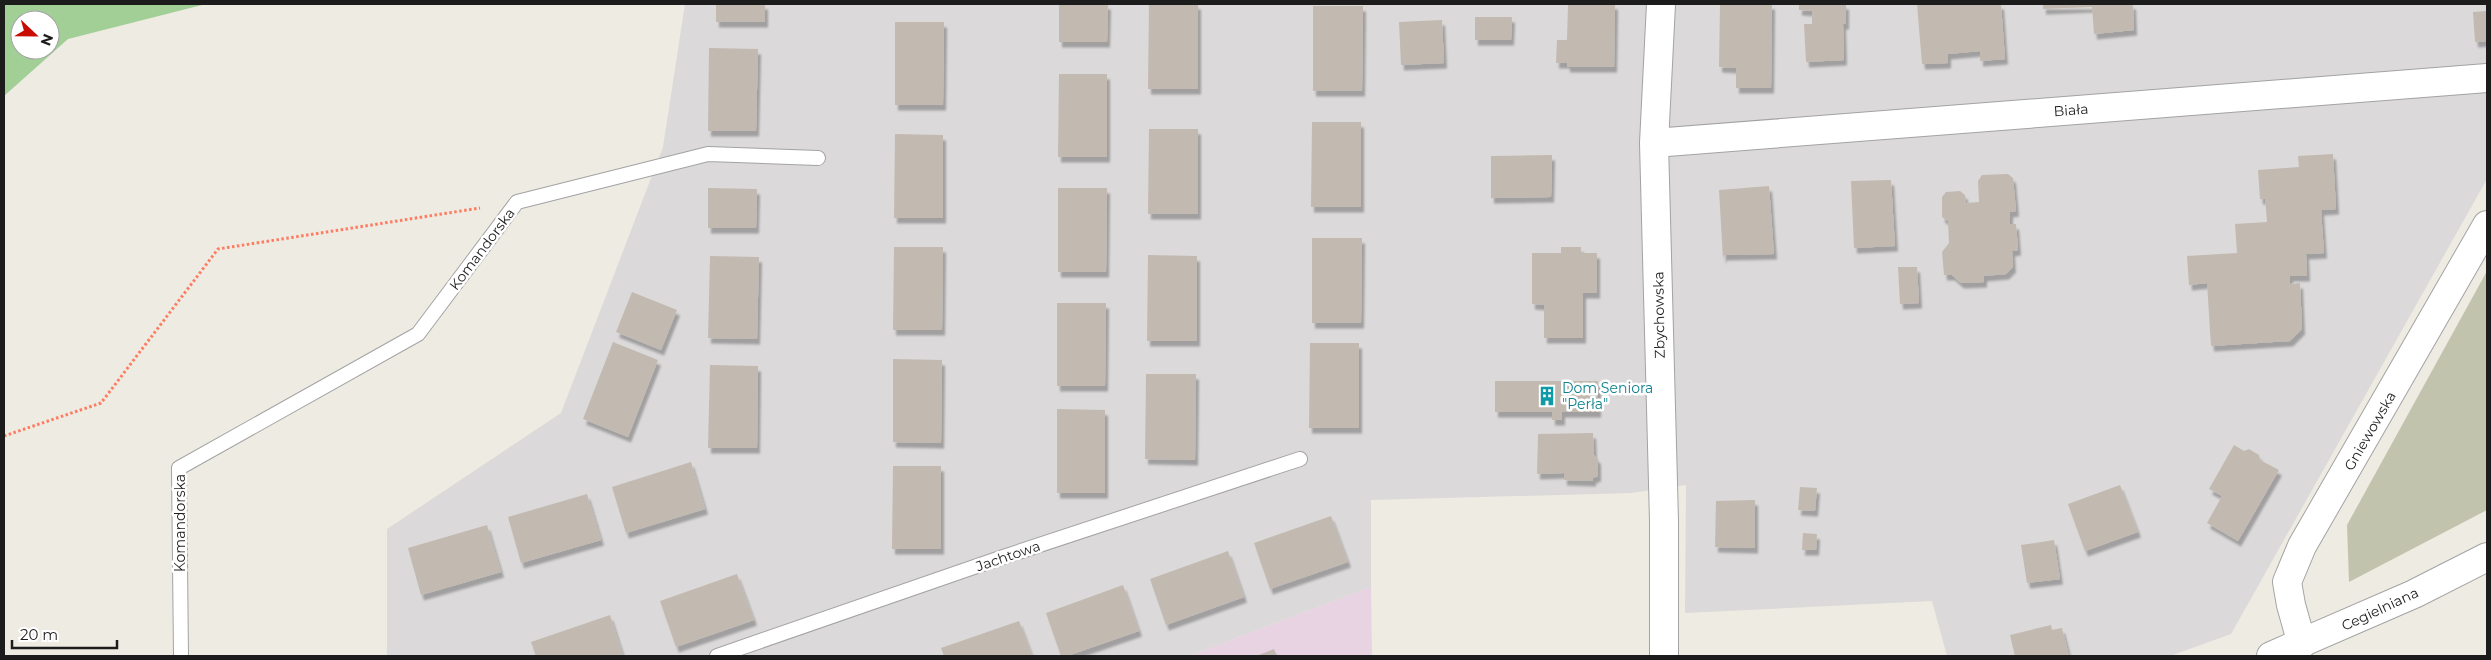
<svg xmlns="http://www.w3.org/2000/svg" width="2491" height="660" viewBox="0 0 2491 660" font-family="Montserrat,sans-serif">
	<defs>
		<filter id="shadow"><feDropShadow dx="3" dy="5.5" stdDeviation="1" flood-color="#0004"/></filter>
	</defs>
	<rect width="100%" height="100%" fill="#eeebe2"/>
	<path fill="#dbd9d9" d="M685 4H2487V179L2231 634 2170 656H1947L1932 601 1685 613 1686 485 1631 493 1371 500V587L1189 656H387V529L561 413 663 147Z"/>
	<path fill="#e8d3e3" d="M1371 587 1372 656H1189Z"/>
	<path fill="#c2c3ad" d="M2487 271V510L2349 582 2347 525Z"/>
	<path fill="#a2cf95" fill-rule="evenodd" d="M4 4H206L68 39 4 96ZM20 20H50V50H20Z"/>
	<path fill="#c2bab1" filter="url(#shadow)" d="M716 4H765V22H716Z
		M1059 4H1108L1107 42H1059Z
		M1149 4H1198V89H1148Z
		M1568 4H1615L1614 67H1567V63H1556L1557 40H1567Z
		M1720 4H1772L1771 88H1736V68L1719 67Z
		M1799 4H1846V24H1843L1844 60 1806 62 1804 24H1812V11L1799 10Z
		M1917 4H2001L2005 59 1980 61V51L1948 54V63L1922 64Z
		M2043 4H2133L2134 30 2094 34 2092 7 2043 9Z
		M1313 6H1363L1362 91H1313Z
		M2487 11V41L2475 42 2473 12Z
		M1475 17H1512L1511 40H1475Z
		M1442 20 1444 63 1401 65 1399 22Z
		M895 22H944L943 105H895Z
		M709 48 758 49 756 131H708Z
		M1059 74H1107V157H1058Z
		M1312 122H1361V207H1311Z
		M1149 129H1198V214H1148Z
		M895 134 943 135V218H894Z
		M2333 154 2336 209 2321 210 2324 253 2306 254 2307 276H2290V284L2300 283 2302 329 2290 341 2211 346 2207 283 2189 285 2187 256 2237 253 2235 224 2267 222 2265 199H2260L2258 170 2299 167 2298 156Z
		M1552 155 1551 197 1491 198V156Z
		M2008 174 2013 178 2016 211 2010 212V224H2016L2018 250 2012 251 2013 267 2006 274 1984 276V282L1961 283 1952 275H1944L1942 252 1949 243 1948 221 1942 217V197L1946 192 1960 191 1965 195 1966 203 1979 202 1978 181 1982 175Z
		M1891 180 1895 246 1854 248 1851 181Z
		M1769 186 1774 254 1724 255 1723 259 1719 190Z
		M708 188 757 189 756 228H708Z
		M1058 188H1107L1106 272H1058Z
		M1312 238H1362L1361 323H1312Z
		M894 247H943L942 330H893Z
		M1561 247H1581V253H1597V293H1583V338H1544V305L1532 304V253H1561Z
		M1148 255 1197 256V341H1147Z
		M710 256 759 257 757 339 708 338Z
		M1898 267H1917L1919 303 1900 304Z
		M632 292 677 310 661 350 616 332Z
		M1057 303H1106L1105 386H1057Z
		M613 342 658 360 628 437 583 419Z
		M1310 343H1359V428H1309Z
		M893 359 942 360 941 443 893 442Z
		M710 365 758 366 757 448H708Z
		M1146 374H1196L1195 460 1145 459Z
		M1495 381H1598V412H1562V420H1552V412H1495Z
		M1057 409 1105 410V493H1057Z
		M1593 433 1594 455 1598 459V476L1593 478V481L1564 480V473L1537 474 1538 434Z
		M2234 445 2244 451 2249 449 2259 455 2260 460 2279 470 2238 541 2207 523 2222 496 2209 489Z
		M691 462 705 509 626 533 612 487Z
		M893 466H941V549H892Z
		M2120 485 2138 532 2085 551 2068 504Z
		M1800 487 1817 488 1815 511 1798 510Z
		M587 494 601 540 521 563 508 517Z
		M1755 500V548L1715 547 1716 501Z
		M1331 516 1348 562 1270 589 1254 543Z
		M487 525 501 572 421 595 408 548Z
		M1803 533 1817 534 1816 550H1802Z
		M2054 540 2060 579 2027 583 2021 545Z
		M1228 551 1244 597 1166 625 1150 579Z
		M737 574 754 620 676 647 660 601Z
		M1123 585 1139 631 1067 656H1061L1046 613Z
		M610 615 623 656H536L531 642Z
		M1019 621 1032 656H944L941 648Z
		M2051 625 2052 630 2062 628 2069 656H2015L2010 635Z
		M1274 649 1277 656H1256Z"/>
	<g fill="none" stroke-linecap="round" stroke-linejoin="round">
		<defs>
			<path id="service" d="M181 656 179 468 418 334 517 202 708 154 818 158
				M717 656 1003 557 1300 459"/>
			<path id="minor" d="M1661 4 1654 143 1664 521V656
				M1654 143 2487 78
				M2302 644 2291 605 2287 582 2302 546 2487 225"/>
			<path id="tertiary" d="M2271 656 2414 594 2487 557"/>
		</defs>
		<use href="#service" stroke="#a3a3a3" stroke-width="16"/>
		<use href="#minor" stroke="#a3a3a3" stroke-width="30"/>
		<use href="#tertiary" stroke="#a3a3a3" stroke-width="30"/>
		<path stroke="#fe7c62" stroke-width="3" stroke-dasharray="2.5 2.5" stroke-linecap="butt" d="M4 436 101 403 218 249 480 208"/>
		<use href="#service" stroke="#fff" stroke-width="14"/>
		<use href="#minor" stroke="#fff" stroke-width="28"/>
		<use href="#tertiary" stroke="#fff" stroke-width="28"/>
	</g>
	<defs>
		<symbol id="building-bare" viewBox="-9 -9 18 18"><path d="M-4-6H4V6H1V3H-1V6H-4ZM-2.5-4.3h1.7v1.8h-1.7ZM.8-4.3h1.7v1.8H.8ZM-2.5-1h1.7V.8h-1.7ZM.8-1h1.7V.8H.8Z" fill="#0f9aa8" stroke="#fff" stroke-width="2.5" paint-order="stroke"/></symbol>
	</defs>
	<g fill-rule="evenodd">
		<use href="#building-bare" x="1533" y="382" width="28" height="28"/>
	</g>
	<g text-anchor="middle" dominant-baseline="central" stroke-width="5" stroke-linejoin="round" paint-order="stroke">
		<g font-size="14" fill="#1c1c1c" stroke="#fff">
			<text transform="translate(2071 110) rotate(-4)">Biała</text>
			<text transform="translate(482 249) rotate(-53)">Komandorska</text>
			<text transform="translate(1659 315) rotate(-91)">Zbychowska</text>
			<text transform="translate(2370 431) rotate(-60)">Gniewowska</text>
			<text transform="translate(180 523) rotate(-90)">Komandorska</text>
			<text transform="translate(1008 556) rotate(-19)">Jachtowa</text>
			<text transform="translate(2380 609) rotate(-25)">Cegielniana</text>
		</g>
		<g font-size="14" fill="#0d838f" stroke="#fff" text-anchor="start">
			<text x="1562" y="388">Dom Seniora<tspan x="1562" dy="16">"Perła"</tspan></text>
		</g>
	</g>
	<rect width="2491" height="660" fill="none" stroke="#1c1c1c" stroke-width="10"/>
	<g transform="translate(35 35) rotate(112)"><circle r="24" fill="#ffffff" stroke="#a4a4a4"/>
	<path d="M0-4L9 19L0 12L-9 19Z" fill="#c90c00"/>
	<text y="-8" font-size="14" font-weight="bold" text-anchor="middle" fill="#1c1c1c">N</text>
	</g>
	<path d="M12 640v8h105v-8" fill="none" stroke="#1c1c1c" stroke-width="2.5"/>
	<text x="20" y="640" font-size="15" fill="#1c1c1c" stroke="#ffffff" stroke-width="4" paint-order="stroke">20 m</text>
</svg>
